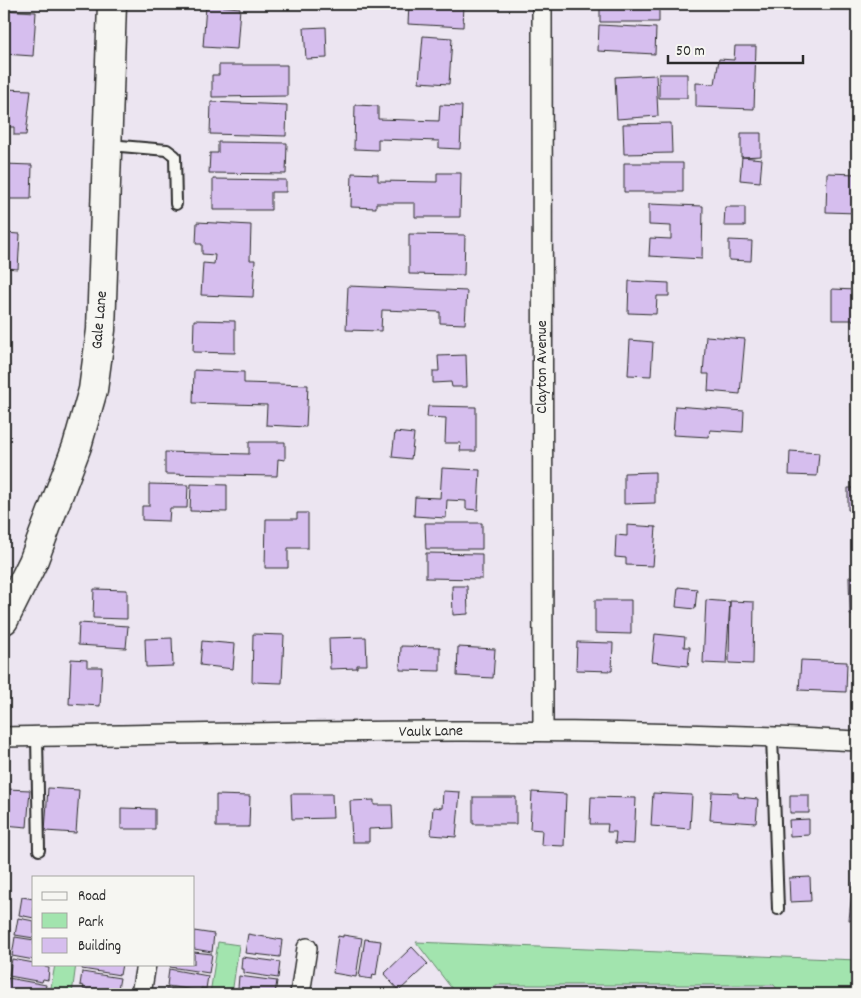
<svg xmlns="http://www.w3.org/2000/svg" width="861" height="998" viewBox="0 0 861 998" font-family="Dekko,sans-serif">
	<rect width="100%" height="100%" fill="#ece5f1"/>
	<filter id="ink" filterUnits="userSpaceOnUse"><feTurbulence type="fractalNoise" baseFrequency=".02" numOctaves="2"/><feDisplacementMap in="SourceGraphic" scale="10" xChannelSelector="R" yChannelSelector="G"/><feConvolveMatrix kernelMatrix="1 2 1 2 8 2 1 2 1" color-interpolation-filters="sRGB"/></filter>
	<g filter="url(#ink)">
		<path fill="#e5d9f0" d="M494 985H774L781 994H485Z"/>
		<path fill="#a2e4ae" stroke="#66886c" d="M218 942 239 945 232 994H210Z
			M416 942 857 960V994H781L774 985H495L485 994H456Z
			M55 964H76L72 994H50Z"/>
		<path fill="#d6beee" stroke="#2b2b2b" d="M409 4H464L463 27 408 24Z
			M600 4H659V22H600Z
			M206 5 240 8 237 49 203 47Z
			M4 10 36 12 33 56 4 54Z
			M599 25 656 28 655 54 598 51Z
			M326 27 327 58 306 59 304 28Z
			M423 36 452 38 449 84 419 82Z
			M735 46H756L754 109 696 107V83L715 84 719 59 734 60Z
			M855 56H857V73H855Z
			M219 65H287V96L212 97V75H219Z
			M659 74H687V98H659Z
			M656 75 658 116 617 119 615 77Z
			M4 89 31 90 26 135H14V127H4Z
			M211 102 287 105 286 136 210 134Z
			M355 105 378 106V119L439 121 440 105 462 106 460 149 439 148V141L378 139V150L354 149Z
			M671 123 672 153 624 154 623 124Z
			M741 133H761V156L741 157Z
			M218 142 287 143 286 174 209 173 210 153H218Z
			M742 157 762 159 760 182 740 180Z
			M624 163H683V192H624Z
			M4 164 32 165 31 199H4Z
			M352 173 378 174V181L437 182V173H461L460 217H415V203H376V208L351 207Z
			M827 173 857 174V213L826 212Z
			M213 179 286 180V192H271V210H213Z
			M649 204 703 206 702 259 649 256 650 238 671 239V226L649 225Z
			M725 207H745V226H724Z
			M197 222 251 225 250 260H255L253 297 201 295 203 263 214 264 215 255 202 254V244H196Z
			M4 233 20 234 18 269 4 268Z
			M409 234 465 235 464 275 409 274Z
			M729 240 752 241 751 261 729 260Z
			M629 281 669 283V296H657L656 314 628 313Z
			M348 286 467 291 465 324 440 323V312L382 310 381 331 346 330Z
			M832 289 857 290V320H832Z
			M194 320 235 321V353L193 352Z
			M706 336 745 339 740 394 708 391 709 374H703Z
			M630 340 653 342 651 376 628 375Z
			M466 355 467 387H452L451 382 433 383V371H439L438 356Z
			M194 370 244 372V383L308 385 306 427 266 425 267 405 193 403Z
			M428 406 476 407V451H460L461 443H445L446 418 427 417Z
			M675 406 744 411 743 432 710 430 709 437 673 435Z
			M395 432 414 434 411 459 392 457Z
			M249 442H285V460L278 459 277 476 165 474V452L249 454Z
			M790 451 819 453 817 476 789 475Z
			M856 467 857 510H848V488H856Z
			M442 468 480 470 478 510 466 509V501L447 500 446 518 414 516 415 497 440 498Z
			M655 472V503L624 504V473Z
			M149 484 188 485 187 508H170L169 521 142 520V506H149Z
			M191 484 227 485V512L190 511Z
			M297 513H308V548H288V568H265L266 519H297Z
			M425 523H482V549H426Z
			M627 525 656 527 653 566 626 565V558L615 557 616 535 627 536Z
			M426 553 482 554V579L426 578Z
			M849 577H857V615H850Z
			M452 586H467L468 614 453 615Z
			M678 587 697 589 695 609 676 607Z
			M94 589 127 590V619L93 618Z
			M595 600H631V634L595 633Z
			M706 600 730 602 726 664 703 663Z
			M730 601 754 602 753 664 729 663Z
			M79 623 128 626 126 648 78 645Z
			M253 634 284 635 282 683 252 682Z
			M655 634 685 637 684 647H690L688 666 652 662Z
			M366 637 367 665H357V668L330 669 329 638Z
			M172 638 173 666 146 667 145 639Z
			M202 641 235 644 233 669 200 665Z
			M577 642 613 643 612 671 576 670Z
			M401 646 440 647V671L400 670Z
			M458 647 495 649 493 678 457 676Z
			M71 659 87 660V667H102L100 706 69 704Z
			M801 660 847 662 846 692 799 690Z
			M855 766H857V811H853Z
			M48 788 79 790 76 833 45 831Z
			M6 789 30 790 27 827 4 825Z
			M443 791 460 792 456 837 431 835 433 807 442 808Z
			M532 792 566 794 564 846 541 845 542 830 530 829Z
			M712 792 738 793V797L758 799 756 823 710 820Z
			M653 793 692 795 690 829 651 826Z
			M291 794H332L333 818 292 819Z
			M216 795 250 796 249 827H216Z
			M790 795H809V813H790Z
			M473 797H516V824H473Z
			M591 797 636 798 634 844 615 843 616 832H607L608 824H590Z
			M374 800V805H392L393 828 369 829V842H352L350 801Z
			M121 808 155 809V829H121Z
			M809 819V835L790 836 789 820Z
			M854 828H857V857L852 856Z
			M810 877 811 901 790 902 789 878Z
			M853 882 857 883V921L849 920Z
			M22 897 34 899V918L19 915Z
			M18 918 34 921V938L15 935Z
			M194 931 214 934 212 952 194 949Z
			M248 934 282 940 280 957 245 953Z
			M343 935 362 938 356 977 333 973 338 936 343 937Z
			M15 937 34 940V960L12 956Z
			M365 939 381 941 376 975 373 974 372 979 359 977Z
			M412 947 428 964 399 991 384 974Z
			M194 952 212 954 209 973 170 967 171 964H194Z
			M242 957 280 962 278 978 244 973V969H241Z
			M12 959 45 965V967L49 968 48 980 43 979 42 982 9 976Z
			M83 964H122L120 975 82 969Z
			M169 969 208 976 206 989 201 988V991L167 986Z
			M82 972 120 978 117 994 83 989 84 986 80 985Z
			M239 976 277 981 275 994 241 992V989L238 988Z
			M8 978 46 985 44 994H4Z
			M166 989 200 994H165Z"/>
		<g fill="none" stroke-linecap="round" stroke-linejoin="round">
			<defs>
				<path id="lane" d="M109 145 167 150 175 156 176 204
					M37 736 39 850
					M772 736 778 909"/>
				<path id="street" d="M542 4 543 731
					M4 737C287 732 574 725 857 741
					M141 994 146 964
					M300 994 307 948"/>
				<path id="secondary" d="M4 620 33 562 77 446 93 390 101 330 112 4"/>
			</defs>
			<use href="#lane" stroke="#2b2b2b" stroke-width="14"/>
			<use href="#street" stroke="#2b2b2b" stroke-width="22"/>
			<use href="#secondary" stroke="#2b2b2b" stroke-width="31"/>
			<use href="#lane" stroke="#f6f6f2" stroke-width="10"/>
			<use href="#street" stroke="#f6f6f2" stroke-width="19"/>
			<use href="#secondary" stroke="#f6f6f2" stroke-width="28"/>
		</g>
	</g>
	<g text-anchor="middle" dominant-baseline="central" stroke-width="4" stroke-linejoin="round" paint-order="stroke">
		<g font-size="16" fill="#2b2b2b" stroke="#f6f6f2">
			<text transform="translate(100 320) rotate(-85)">Gale Lane</text>
			<text transform="translate(542 367) rotate(-90)">Clayton Avenue</text>
			<text transform="translate(431 732) rotate(-1)">Vaulx Lane</text>
		</g>
	</g>
	<rect width="861" height="998" fill="none" stroke="#f6f6f2" stroke-width="20"/>
	<rect x="10" y="10" width="841" height="978" fill="none" stroke="#2b2b2b" stroke-width="2" filter="url(#ink)"/>
	<rect x="32" y="876" width="162" height="90" fill="#f6f6f2" stroke="#a5a5a2"/>
	<rect x="42" y="892" width="25" height="8" fill="#f6f6f2" stroke="#a5a5a2"/>
	<text x="78" y="900" font-size="15" fill="#2b2b2b">Road</text>
	<rect x="42" y="913" width="25" height="15" fill="#a2e4ae" stroke="#a5a5a2"/>
	<text x="78" y="926" font-size="15" fill="#2b2b2b">Park</text>
	<rect x="42" y="938" width="25" height="15" fill="#d6beee" stroke="#a5a5a2"/>
	<text x="78" y="950" font-size="15" fill="#2b2b2b">Building</text>
	<path d="M668 55v8h135v-8" fill="none" stroke="#2b2b2b" stroke-width="2.5"/>
	<text x="676" y="55" font-size="15" fill="#2b2b2b" stroke="#f6f6f2" stroke-width="4" paint-order="stroke">50 m</text>
</svg>
